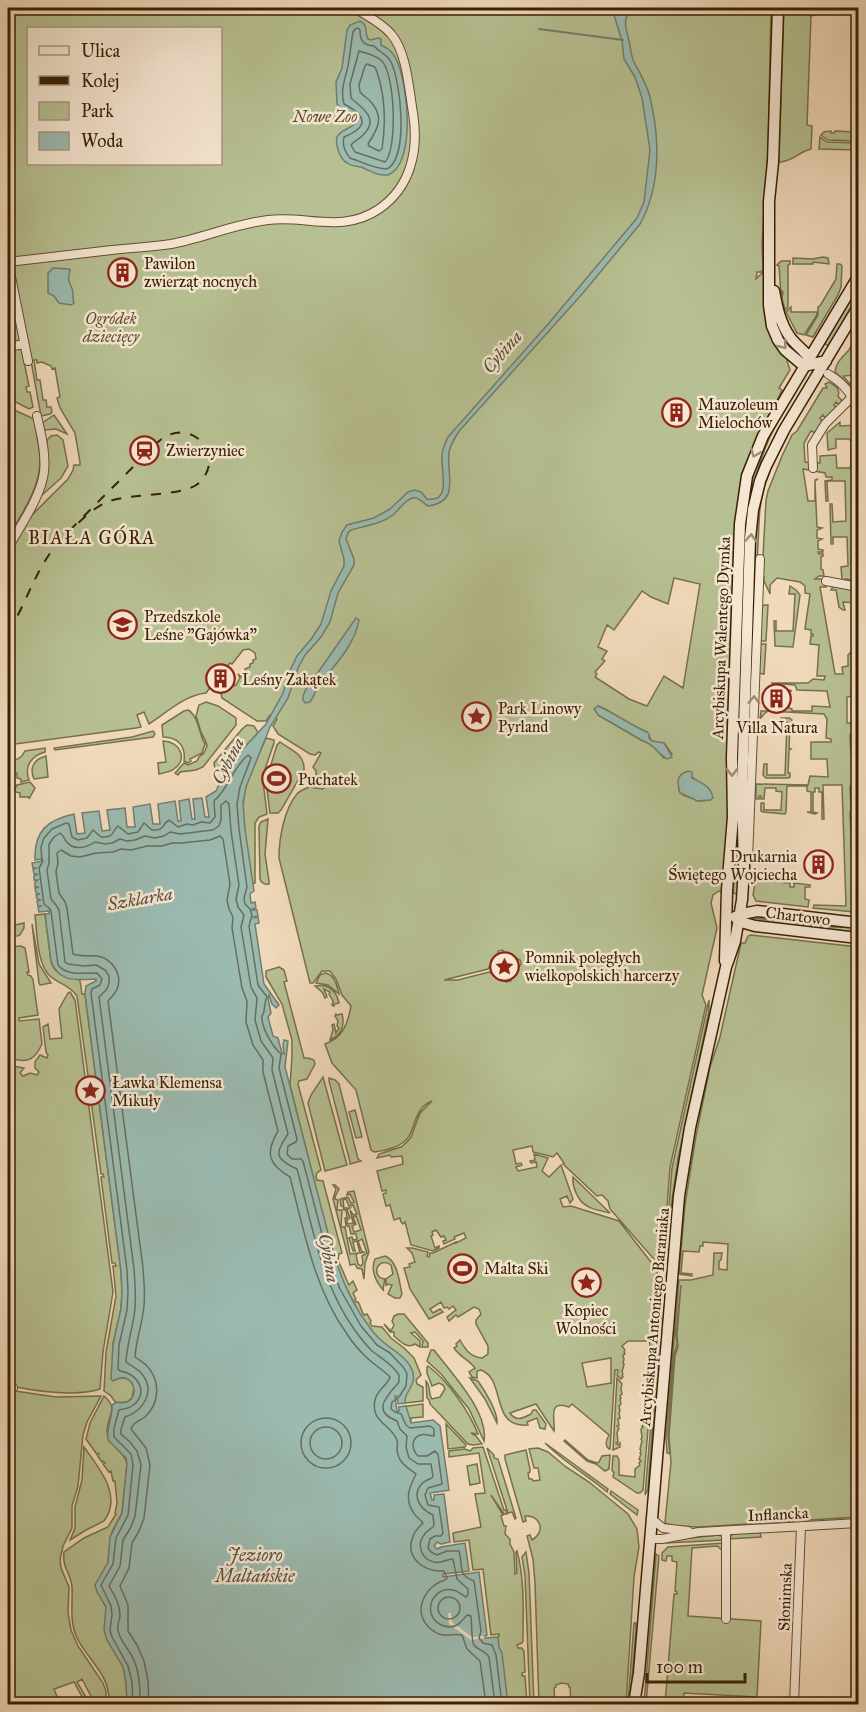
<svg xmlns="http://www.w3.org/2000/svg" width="866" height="1712" viewBox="0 0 866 1712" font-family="'IM FELL Great Primer',serif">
	<rect width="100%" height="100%" fill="#f1dabb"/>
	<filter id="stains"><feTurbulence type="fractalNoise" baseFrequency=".00333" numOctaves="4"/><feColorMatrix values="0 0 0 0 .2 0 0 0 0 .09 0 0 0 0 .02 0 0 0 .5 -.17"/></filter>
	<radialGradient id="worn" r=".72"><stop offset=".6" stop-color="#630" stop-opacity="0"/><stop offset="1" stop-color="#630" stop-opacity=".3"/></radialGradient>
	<path fill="#b7c092" stroke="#77704b" stroke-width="1.5" fill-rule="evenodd" d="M8 8H771L768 150 762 244 763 269 761 272H757L756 279 763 272V274H766V314L789 359 787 361 790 370 779 388 782 390 747 464 729 808 722 892 719 891 713 895 711 903 717 928 702 995 706 1005 670 1167 663 1260 658 1261 652 1257 610 1209 608 1201 602 1195 597 1196 563 1164 564 1163 557 1153 553 1157 533 1152 532 1146 513 1150 516 1164 521 1163 522 1165 516 1167 518 1171 537 1167 536 1162 531 1163 530 1161 535 1160 534 1154 548 1158 542 1171 549 1177 561 1165 573 1199 570 1203 567 1196 560 1199 563 1207 571 1206 619 1221 654 1266H658L657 1277 660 1282 643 1490 640 1493H637L613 1477 614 1473 612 1470 613 1456H617L619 1460V1475L635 1477V1469L640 1465 639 1463 641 1461 639 1459 641 1454 640 1453 641 1451 640 1449 642 1441 641 1439 642 1438 641 1429 643 1427 642 1426 643 1424V1416L645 1411 643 1409 645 1404 644 1402 646 1397 644 1396 647 1387 645 1385 647 1377 646 1375 648 1374 647 1369 648 1367 647 1365 649 1360 647 1358 649 1353 648 1352 650 1350 648 1348 650 1346 649 1338 646 1341H628L622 1346 625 1350 624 1352 625 1354 623 1355 624 1360 623 1362 624 1364 622 1372 623 1374 622 1376 623 1377 621 1379 617 1375 618 1370H615L610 1449H609C604 1445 607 1439 609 1435L572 1404 569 1407C546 1399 556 1422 554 1431L536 1404 510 1413C516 1422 523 1418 531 1414L533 1410H536L546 1424 545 1429 540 1428 537 1418 527 1422 528 1425C489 1428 507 1380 481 1370L477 1371V1378L472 1377 469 1372 475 1368C469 1360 460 1357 454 1348L457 1346 456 1344 460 1340C465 1349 470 1357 482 1358L488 1354V1346L476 1324V1320L481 1314 479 1309 474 1307 458 1317 456 1315 449 1321 447 1317 456 1310 453 1306 449 1309 447 1307 444 1308 441 1302 430 1309 433 1313 440 1309 443 1312 429 1319 410 1289 404 1268 410 1267 409 1264 415 1262 412 1253 407 1248H412L428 1252 427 1256 429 1257 430 1253H433L456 1242V1243L466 1238 464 1233 454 1237 455 1239 444 1244 443 1241 446 1240 444 1236 441 1237 436 1230 432 1232 433 1235 431 1236 435 1248 439 1246V1248L433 1251 411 1245 405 1222 403 1224 401 1222 400 1218 394 1220 390 1205 386 1206 383 1194 386 1193V1190L382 1191 377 1171 403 1164 402 1156 391 1157 390 1155 377 1158 379 1154 401 1147 407 1142 411 1137 420 1113 432 1101C416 1107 416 1123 409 1136 403 1147 384 1151 374 1152L371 1150 356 1090 332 1063 325 1044C343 1038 348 1023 351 1006L342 995 336 979 330 971H322L313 983H310L279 858C279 839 284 809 297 794 299 791 305 789 309 787L323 789 326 784 316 776V771L313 767 321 753 319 752 315 755 310 754 278 734 273 726 277 719 270 715 266 721H257L222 698 221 694 225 688 236 685 240 678 238 674 242 677V673L246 672 245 669 250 667V664L253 663V660L256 659 255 653 249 649 243 650 232 664 230 663 226 668 223 666 210 683 212 685 206 693C185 695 166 713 149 724L144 712 137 715 141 727 136 728 8 745V739L14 731 11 730 8 734V555L28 519 68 479 73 470 74 465H80V462L75 433 60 408 57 398 60 397 55 368 52 369 51 366 42 362 37 363V360H34L37 380H40L43 400H46L47 407H51L52 412 50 414 41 416 31 361 24 362 29 386 26 387 27 392H30L33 407 29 409 8 398ZM28 28H220V164H28ZM674 578 700 584 683 688 664 676 647 706 629 699 595 677 597 674 595 672 605 661 602 659 607 651 598 647 607 625 614 630 642 591 651 597 668 604ZM598 706 607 710 629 724 647 732 652 742 664 743 672 754 664 758 649 742 643 741 598 715ZM691 776 701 784 710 800 700 801 683 795 679 790V785ZM503 950 504 952 520 960 521 964 513 975 510 976 511 981 506 982 505 980 489 972 458 980H444L488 969 498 954V951ZM611 1358V1383L587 1387 582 1363Z
		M784 8H809V13H816V15L811 16 807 125 812 126 811 149C798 152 796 160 781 162H779V159Z
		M857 50H858V141L828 140 821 135 824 132 831 131V133H834L835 131 856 132 858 56 857 55Z
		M820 137 827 142 858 143V150L819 149Z
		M823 257 828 258 829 264 813 262V264H793V258L813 259Z
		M781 261H790V264L788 265V307L785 310 782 299 783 292 782 291 781 295 779 266 777 265Z
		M837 264H840L842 266 841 287 838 295 813 337 806 335 818 315V307L820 306 836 279Z
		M858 283V300L830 347 822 342Z
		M791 307V312H817V315L804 335 797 333 786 312Z
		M858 333V353L856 354V365H858V376L857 377 855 375 843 376 850 384 849 385 835 372C836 362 842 358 848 351 852 346 855 338 858 333Z
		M829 382C835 385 841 389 838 396L843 402 840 405 836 402 834 405 837 409 826 419 823 415 820 418 823 422 816 433 811 431 804 443 805 462 820 463V456L836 455 837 468H850L851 464V441L849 439H836V448L828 450 827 433 840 422V426L857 425 858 479V583L847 579 842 580 841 567 848 566 847 537H833V544H831L830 504H832L833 522 846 521 845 481H827L828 501H826L825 481 832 480V477H826L825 473 803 469 808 501H815V480L818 479 815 481 817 527 822 528 817 530V538L822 539 818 541V549L823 550V552H818L819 554H823V556L821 557V569L823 570 824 576H819L815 579H824V584L826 585V587H820L835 674H843L842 667 848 666V655L851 652H856V659L854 660V664H858V688L852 696 847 697V723H855L857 734 850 735 851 755 857 756V758H854V763L858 764V786L850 787 851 810 857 811 850 812 852 859H858V863H852L854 898H858V900H854V906H858V911L855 912 813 908 814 905 846 906 842 785H823L824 819H822V792H819V788H815V792H813V812L817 813 815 814 807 812H811V792L807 791V786H787L786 812 785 814 763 812 761 811V803H764V810H781L782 792 776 791V788H765L764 799H761V796H759V799H756V784L808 785 810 776 828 777 827 759H811V742H831V739L826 738 827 719 824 714 768 711 764 714 760 719 761 711H768V705H784L785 689 792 691H790L789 708 792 709V711H812V706L830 707 827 691 797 690 795 685 771 683H808L813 679 824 680 825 676H817L819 645 810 644 811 636H813V634H811V630L805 629 810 594 805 593V586L800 582 777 578 770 585V594L764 581V577L762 576 766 500 768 491 782 456 792 435 797 431 823 388H827L825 384Z
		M12 409 34 419C36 433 40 447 40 461 40 489 21 514 8 538V410Z
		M54 415 67 434 56 429 44 430 42 423Z
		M779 419C763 448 754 477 749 510L739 894 733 893 737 840 736 791 744 526 748 487 762 445Z
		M57 435 63 440 68 466 61 478 41 496 47 440 51 436Z
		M785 436 786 438C773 459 763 484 760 509 758 528 759 548 756 566 749 546 758 499 766 478 771 464 779 450 785 436Z
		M790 586 796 590 800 595 793 647 775 646 774 621H776V631H793L795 594H789Z
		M833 586 858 591V609L857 603 843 602 845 610H843L839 607 836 590H831Z
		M765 605H768L766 641H760L761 606Z
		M760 644H766L764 674 758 673Z
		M206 702 218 706 236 718V725L203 767 196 770 180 772 178 775 175 773 184 763 188 765 197 761 199 757 204 753 207 746 206 742 201 732 196 716 199 705Z
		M188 710C198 715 199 734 205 744L202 753 190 759 191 761 188 763 184 761C186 746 178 737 163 737L162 725 184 711Z
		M781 718H789L792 720V725L790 726 789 748 791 749 789 750 788 773H790V777L788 778H766L763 775 764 764H767V775H785L787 722H781Z
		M247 725 254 726 258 733 244 748 224 774 215 768 214 763 242 729Z
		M153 731 155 734 153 737 55 750 54 748 132 737Z
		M266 738 274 740V743L266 766 263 781 267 814 259 817 255 823V883L252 884C249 854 239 820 245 790 249 773 259 755 266 738Z
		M163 741C179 741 189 759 174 769 170 772 164 773 159 774L158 763 166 762Z
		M280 742C291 750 305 754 304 770L281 810 278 813H270L266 781 277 745Z
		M45 748V752C31 756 24 766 29 780L21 782V779L17 778V773H8V761C15 761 22 758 25 751Z
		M46 756 48 777 34 779C29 768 34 759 46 756Z
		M30 782 35 788 29 799V797H20V793L8 790 15 789 17 785Z
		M268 819 265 854 269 881V884C265 885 261 883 260 879L259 826 261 822Z
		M756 877 784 878V883H790V887H794V883L810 885V887H805V899L809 900 808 907 756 901 753 895Z
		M45 914 51 962C56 976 65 976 78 979L80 981 82 994H85L121 1271 122 1292 121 1309 113 1344 117 1379C125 1376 132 1380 134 1388L132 1398 127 1402 116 1403 111 1396 104 1391 106 1352 116 1296 113 1266H116L115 1263H112L101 1177H104L103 1174H101L90 1093H93V1090H90L77 996C70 985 59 984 50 976 37 964 37 933 35 915Z
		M754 918 833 927H858V934L753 922Z
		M8 922 15 925 24 923V928L20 935 8 939Z
		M32 924 39 964 51 983 40 985 39 983Z
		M751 935 858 947V1517L700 1527 673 1526 665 1523 671 1462 669 1436 675 1356 678 1347 677 1335 681 1285 676 1335 677 1344 674 1355 668 1436 670 1454 667 1453 666 1437 679 1280H691L713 1275 714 1253H722L721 1260 719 1261V1269L727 1270 728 1244 703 1242V1246H700L699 1252 683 1251 681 1273 692 1274V1276L679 1274 685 1205 696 1136 710 1067 720 1037 741 943H745L748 936Z
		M21 946 25 948 29 972H27L28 975 31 976 33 980 38 1015 19 1018V1021L39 1019 42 1044C35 1059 29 1063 13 1059L10 1063 8 1062V947Z
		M279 967 284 970 287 981 284 982 304 1058H308L314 1060 315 1064 307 1079 299 1081 298 1084 321 1170 317 1173 316 1176 317 1180 323 1181 342 1253 339 1254 338 1260 348 1283 349 1285 353 1281 357 1290 353 1293 356 1299 355 1300 356 1302H358C361 1306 361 1311 364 1315L367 1314 371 1321 370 1323 372 1326 382 1327 391 1338 404 1348 414 1358 421 1375 416 1380 417 1384 423 1387V1401L405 1403 390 1349 369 1332 346 1287 343 1286 336 1269 290 1085 292 1057V1040L282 1004 266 977V971Z
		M325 973C334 974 337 985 339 994L328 985 316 983 320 975Z
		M315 986C328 984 336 990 339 1003L334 1004V1006L332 1005 333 1001 329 994 330 992 324 989 327 997 325 998 322 992Z
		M70 992 75 1000 113 1292 103 1352 100 1389C76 1397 32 1391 8 1385V1064L13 1066 24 1068 20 1073 23 1076 30 1073 37 1075 39 1072 35 1068V1062L40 1055 47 1058 48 1055 46 1052 43 1027 48 1024 50 1039 62 1038 59 1009 68 993Z
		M709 1000V1012L678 1159 671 1207 667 1255 665 1259 672 1168Z
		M336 1014 337 1015 342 1014C345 1026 341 1035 330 1040L333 1030 332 1025 334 1024 336 1033 339 1028 337 1026 338 1021 335 1016Z
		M323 1077 347 1165 325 1171 308 1103 311 1095Z
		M329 1078 335 1080 339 1084 358 1159 361 1161 350 1164V1162L329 1081Z
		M355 1110 362 1137 356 1138 349 1112Z
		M573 1177 610 1213C603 1211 593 1210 587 1206 578 1201 572 1187 573 1177Z
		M333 1185H335L339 1189 335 1197V1199L338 1200 337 1210H342L341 1227H345L350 1254 358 1253 356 1255 358 1264 361 1266 363 1263 362 1256 367 1253 362 1239 358 1241 362 1252H365L360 1253 357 1241 353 1242 355 1251H353L349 1238 352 1237 353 1240 357 1239 356 1234H351L349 1226H346L345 1218H347L346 1210H344L343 1206H341L340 1199 348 1197 351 1203 354 1202 350 1194 347 1195 348 1192 354 1191 369 1252 365 1263 364 1279 362 1269 357 1268 355 1264 350 1265 349 1260 333 1199 336 1189ZM346 1199 349 1206 353 1205 357 1214 353 1215 350 1210 353 1222H355L353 1217 356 1216 361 1230 354 1232 352 1226 356 1224 355 1223 347 1224V1220L350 1218 347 1210 350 1208H344L343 1200Z
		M385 1256C398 1261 399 1281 402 1294L400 1298H395L388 1294 392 1285 387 1284 386 1286V1279L393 1274 391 1265C385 1261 380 1262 377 1268 376 1274 378 1278 385 1279L383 1289 384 1291C376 1282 370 1271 375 1259Z
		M664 1276 648 1489 645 1495 663 1279Z
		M398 1314H404L428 1343V1347H422L423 1341 415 1332 411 1333 420 1341V1347L415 1344C407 1349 401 1342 394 1336V1332H390L384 1324 391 1331 394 1325 392 1321 394 1316Z
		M431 1350H434C451 1373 489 1412 484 1441L469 1409 441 1374 427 1361Z
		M428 1366C448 1381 469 1411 478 1434L471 1433 476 1436 482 1444 473 1445 468 1444 430 1404 429 1400 427 1398 426 1381C431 1386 428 1394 432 1399L440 1397 445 1389 443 1385 439 1383 432 1386 427 1373V1367Z
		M470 1378 478 1381C485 1391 498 1412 497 1423L485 1399Z
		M617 1378 622 1384 621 1389 622 1394 620 1396 621 1398 620 1399 621 1404 619 1406 620 1411 619 1413 620 1418 618 1419 619 1425 617 1426 619 1428 617 1433 618 1442 616 1443 618 1445 620 1443V1447L613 1450Z
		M8 1390 56 1397 101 1396 87 1422 83 1435 78 1486 72 1506V1528L63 1546 60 1560 61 1568 69 1587 68 1613 71 1630 78 1646 103 1683 106 1691V1704H95L82 1679 77 1682 90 1704H86L74 1682 54 1689 60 1704H8Z
		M104 1396C120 1409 106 1417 107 1432 108 1446 124 1450 127 1464L122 1513 112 1532 108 1562 129 1704H109C111 1675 89 1662 77 1638 69 1621 73 1606 72 1587 71 1573 62 1569 64 1552L84 1538 108 1527 116 1514 115 1513 117 1503 115 1481H113L111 1471 109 1472 103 1464 105 1463 103 1461 102 1462 97 1455 99 1454 96 1453 86 1439 90 1423Z
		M423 1404V1417L411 1418V1423L399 1407Z
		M446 1424 466 1445 465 1447 448 1449Z
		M565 1440 588 1460 597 1463 599 1462 602 1456 610 1455 609 1469 605 1471 596 1464 587 1461 564 1441Z
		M545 1443 608 1489 607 1492C587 1475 564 1462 545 1443Z
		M84 1447C99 1468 123 1496 104 1521L86 1530 70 1540 75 1528V1507L82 1480Z
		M483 1447 504 1510H506L507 1514H504L491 1495 503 1515 501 1516 504 1526H506L505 1534 510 1539V1544L514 1552 515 1574 517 1573 516 1552 517 1551C525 1580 523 1612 523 1641L522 1643 517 1645 518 1648H522L524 1651 525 1672 522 1673V1676H525L527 1704H506L498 1646V1637L499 1636V1634L491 1635 483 1569 473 1570 469 1540 454 1542 453 1533 481 1527 475 1494 485 1493 479 1453 449 1457V1451L465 1449 470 1451 473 1448Z
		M487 1448 494 1455V1458L498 1459 516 1518 515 1519 512 1512 508 1513Z
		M538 1448 548 1452 566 1467 589 1482 628 1514 637 1529 639 1547 634 1577 626 1704H571L570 1687H569L568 1684 561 1683 556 1685V1687L554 1688 555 1704H539L535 1583 533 1559 527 1536 530 1535 532 1540C546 1532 541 1515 525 1516L526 1521 523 1522 505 1459V1455L526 1450 530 1469V1472L528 1473 529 1479H532L533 1481 540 1480 538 1468H534L529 1449Z
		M477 1464 480 1483 470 1485 467 1466Z
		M611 1491 638 1510 637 1515 610 1494Z
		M760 1532 761 1537 729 1539 731 1536 734 1533Z
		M718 1535 722 1536 724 1540 666 1543V1541L672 1540Z
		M724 1543 722 1550 717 1546 692 1548 688 1616 761 1621 757 1697 684 1693 683 1704H665L674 1594H677V1592L675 1591 677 1562 672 1561V1556H667L666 1561 662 1560V1553L668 1547Z
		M526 1552 529 1573 534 1704H530L525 1576 522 1557Z
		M656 1554 659 1556 646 1704H644Z
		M634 1623H636V1630L630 1704H628Z"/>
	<path fill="#9bbbb1" stroke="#737d6c" stroke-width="1.5" d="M618 8H634C631 11 627 15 626 19 624 25 627 31 628 37 631 46 630 56 635 64 641 75 647 85 650 97 660 139 661 186 640 224L583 293 460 430C455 437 451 443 449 452 446 474 461 502 428 506 425 504 420 499 416 498 408 496 399 510 393 515 381 524 365 526 351 530L348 533 346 539 354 559V565L338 593 330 622 321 637 305 655 298 668 288 698 270 727 246 787 243 803 245 829 254 891 250 894 251 903 255 902 256 908 252 909V910H257L258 916 253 917 254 918 258 917 259 923 255 924 264 984 279 1005 276 1008 272 1004 269 995 268 998 271 1013 268 1017 273 1036 278 1038 282 1053 284 1054 283 1045 284 1040 288 1041 285 1067 330 1241C338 1269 348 1298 366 1322 370 1328 375 1335 381 1340 391 1350 409 1357 413 1373 416 1387 404 1391 405 1403L398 1404 397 1396H395L397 1411H399V1407L406 1406 411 1423 433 1420 440 1426 449 1490 430 1493 432 1500H434V1495L444 1494 450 1542 441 1544 437 1542 434 1546 437 1549 441 1547 465 1543 469 1571 443 1574V1577L479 1572 487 1635 485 1636V1638L498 1637 499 1647 502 1653 508 1704H127L126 1682 123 1667 107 1640 104 1630 106 1607 97 1592 95 1585 108 1562 110 1537 122 1513 127 1464 126 1458 108 1440C106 1427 113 1417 112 1405L117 1402C143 1409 137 1366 113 1381L111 1379 113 1344 121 1309 122 1292 121 1271 85 994 86 986 96 981V979C77 980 59 983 51 961L45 914H49V911L39 912 38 907 42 906H38L37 901 41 900 37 899 36 895 40 894 36 893 35 888 39 887H35V882L38 880H34V876L38 874H34L33 869 37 868H33L32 863 43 861 42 859 35 860C34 831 47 820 74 814L77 834 85 833 82 813 99 811 102 831 110 830 107 810 125 808 127 827H135L133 807 150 804 153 824H160L158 804 175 801 178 821H181L179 801 189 799 192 819H195L193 799 202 798 205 817H209L206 797 216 791 224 774 244 748 266 724 283 693 289 673 297 656 312 638 321 624 331 591 344 566V559L339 541 342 532 347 525 374 518 390 509 408 492 414 490 421 492 427 499C453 503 440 469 442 455 442 449 446 442 448 437L549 323 637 218 644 202 650 150 642 98 635 77 624 59 622 41 614 15Z
		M360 21C369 25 364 33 368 39L371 40 378 38 381 39V45C387 48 391 50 395 57 408 79 417 164 388 175 377 176 371 171 361 167 356 166 351 166 347 163 340 159 335 145 337 137 340 130 350 129 356 123L354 117 342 110 337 104 336 82 342 68 347 30 350 25Z
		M53 268 69 269 70 270C66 284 72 283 73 293 73 297 73 300 74 303L71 305 59 303 54 296 48 293V273Z
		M356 618 359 620C355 645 334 666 319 685 315 691 314 697 310 702L305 703 303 700V696L307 687 319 671Z
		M598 706C615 713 630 725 647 732L649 734V738L652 741 664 743 672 757 667 759C658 754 654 744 643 741L598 715 594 709Z
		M688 771 692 772V778C702 783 711 786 713 798L710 800 696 801 694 799 680 793C677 782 676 775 688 771Z"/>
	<path fill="#f1dabb" d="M448 1613H451L452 1622 472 1637 484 1636 485 1638 471 1640 449 1624Z"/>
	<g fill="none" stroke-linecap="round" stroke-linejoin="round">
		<path stroke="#696e5a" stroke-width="1.5" d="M358 28 360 30C360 41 363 45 374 46 380 53 387 54 391 62 401 83 409 157 387 169 375 169 362 162 350 158 345 152 342 145 344 137 369 127 367 116 344 104 340 89 345 80 348 66 350 55 351 43 353 32L355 29Z
			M359 51C367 53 374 55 381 60 395 72 398 149 385 162L355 152 351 145C354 141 358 140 362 136 381 119 362 108 351 98L350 84Z
			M367 64 375 67 377 72C385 96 386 123 382 149L379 151 369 146 368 144C377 130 385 118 371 102 368 98 363 96 360 92L359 85 365 66Z
			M301 1443a25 25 0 1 1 50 0a25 25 0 1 1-50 0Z
			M310 1443a16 16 0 1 1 32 0a16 16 0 1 1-32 0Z
			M438 1608a11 11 0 1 1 22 0a11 11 0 1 1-22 0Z
			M133 1704 132 1682 128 1666 112 1637 110 1630 112 1615 111 1606 101 1585 113 1564 116 1538 128 1515 133 1465 131 1454 114 1437V1428L119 1410C123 1409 128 1409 132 1406 150 1394 138 1373 120 1371L118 1369 119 1345 127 1310 128 1292 127 1270 91 993 92 989 100 985 102 979 97 973C84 973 66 976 58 965L51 911 49 908 44 904 39 868 42 863 41 847 44 838 52 829 66 823 69 824 72 837 78 840 87 838 93 830 101 837C115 838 111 832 118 826L128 834 138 832 144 823 152 830C165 831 161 825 169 820L178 827 187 824 193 825 201 822 210 823 215 817 214 801C229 788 233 767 248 755L251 758 240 787 237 804 239 829 247 887 244 898 245 904 250 909 252 915 249 926 258 985 267 997C264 1003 265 1006 264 1011 264 1013 263 1014 262 1016 261 1028 273 1047 281 1054L279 1068 297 1139 296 1142 288 1146 287 1154 292 1159H301L303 1161 324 1242 333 1271 340 1289 361 1326 377 1345 390 1353 404 1368 407 1374 406 1386 399 1397 392 1402 391 1409 395 1412 401 1414 406 1425 410 1428 430 1426 434 1429V1436C430 1436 424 1433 420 1435 410 1439 412 1450 418 1456H427L435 1451 438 1454 442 1484 428 1488 425 1495 428 1505 439 1507 443 1533 441 1536H435L430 1539 428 1548 431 1552 437 1555 447 1551H459C464 1567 456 1574 474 1581L481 1631 479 1638 483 1643 492 1645 496 1655 502 1704
			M140 1704C140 1691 140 1676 135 1663 132 1652 119 1641 118 1630 117 1626 119 1621 120 1616 120 1604 115 1596 109 1586L120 1566 123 1540 131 1527 135 1516 141 1465 137 1451 130 1442 121 1434V1429L125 1417C143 1411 156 1392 142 1374 138 1369 131 1366 126 1362 127 1344 133 1327 135 1309 136 1295 135 1282 134 1269L99 997 107 989 109 983V976L105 970 96 965 84 966 68 964 65 962 59 910 56 905 51 899 47 870 49 863V844L54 837 60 833C63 835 64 838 66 841 73 851 86 848 95 842L105 844 112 843 120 839 127 841 135 840 145 836 155 838 164 836 170 832 180 834 213 830 219 826 221 820V805L226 801 229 804 231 831 239 885 236 899 238 907 244 915 241 927 251 987 257 998 255 1020 261 1041 273 1058 272 1070 288 1134C274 1154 275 1159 297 1169 312 1224 321 1283 354 1329 359 1336 366 1345 372 1351 382 1359 392 1364 399 1375V1382C388 1395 370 1411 397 1421L400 1429 407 1436 406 1447 409 1458 418 1464H431L433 1476 432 1478C410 1485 414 1507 433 1515L434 1526C431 1529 426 1531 424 1535 416 1545 422 1560 434 1562 441 1564 446 1559 453 1559L457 1579 468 1589V1595L466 1597C462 1595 458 1591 453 1590 440 1587 428 1599 431 1613 434 1624 447 1630 457 1625 462 1622 464 1618 467 1615L471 1616C472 1623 471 1640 474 1645 478 1651 485 1650 489 1657L495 1704
			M149 1704 148 1681 144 1661 137 1645 128 1631V1605L120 1586 129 1568 132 1543 139 1531 144 1518 150 1465 146 1448 131 1429C133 1422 140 1421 145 1417 160 1403 161 1380 146 1365 143 1362 139 1360 135 1357 136 1341 141 1327 143 1313 146 1298 144 1283 143 1268L108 1001C111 998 115 994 117 989 123 975 112 958 97 956 88 955 81 957 73 954L67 908 65 902 59 893 56 872 58 863 57 853 61 850 71 856 80 857 96 853 113 852 121 849 131 850 147 846H162L172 843H181L210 840 220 836 223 839 230 884 227 900 229 909 233 917 232 928 242 988 247 1001 246 1022 253 1045 263 1060V1072L278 1131C265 1153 268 1164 290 1177 304 1231 314 1288 347 1334 352 1342 359 1350 365 1356 373 1364 382 1369 390 1377 387 1386 377 1390 375 1400 370 1422 391 1424 397 1440 398 1443 397 1446 397 1449 398 1463 407 1467 416 1474 410 1486 404 1498 413 1512 415 1516 420 1519 423 1523 420 1526 416 1530 414 1534 403 1557 423 1572 444 1571L447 1578 445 1580C422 1587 410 1617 435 1632 444 1638 453 1633 462 1635L467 1649 480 1661 486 1704"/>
		<path stroke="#737d6c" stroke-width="2" d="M539 29 623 40
			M855 1704 857 1703"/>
		<defs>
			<path id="street" d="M8 262C42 258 77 254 112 250 131 248 151 247 171 244 204 238 234 224 268 220 307 215 342 234 379 209 411 187 419 150 413 113 409 90 407 52 391 34 382 23 367 16 355 8
				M8 262 28 361
				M8 347 24 344
				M828 374C845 384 856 398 858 417
				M813 468 812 445 825 424 858 391
				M8 548C20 526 41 497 44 472 46 453 41 434 37 416
				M826 581 858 587
				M748 859 760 559
				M8 1387 13 1388
				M652 1519 663 1528 688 1531
				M726 1531V1619
				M650 1539H662L699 1532 858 1523
				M794 1704 801 1526"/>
			<path id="secondary" d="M778 8 773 162 769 201V305L772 326 778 340 785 350 804 366 826 361
				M774 291C777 307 780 323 790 337 796 346 808 352 811 363
				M735 917 741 922 755 926 858 938
				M736 918 742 914 757 911 858 923
				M725 961 727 890 733 817 732 757 740 524 747 476 763 436 858 277
				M634 1704 639 1673 679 1196 690 1128 726 967 735 941 742 900 744 867 742 791 750 539 753 510 760 481 766 466 784 430 858 307"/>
		</defs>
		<use href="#street" stroke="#664e32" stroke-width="10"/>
		<use href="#secondary" stroke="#372004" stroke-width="13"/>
		<use href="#street" stroke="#f6e7d3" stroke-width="8"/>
		<use href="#secondary" stroke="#f6e7d3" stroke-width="10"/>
		<path stroke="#372004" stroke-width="2" stroke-dasharray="10 10" stroke-linecap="butt" d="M8 633C28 600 35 569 61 539L158 442C189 414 227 454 200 482 186 497 133 493 110 501 97 505 86 516 76 525"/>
	</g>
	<defs><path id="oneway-chevron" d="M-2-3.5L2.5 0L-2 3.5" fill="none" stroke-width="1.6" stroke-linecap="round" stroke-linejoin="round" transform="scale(1.5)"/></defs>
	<g stroke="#a08d76">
		<use href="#oneway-chevron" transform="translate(783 345) rotate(51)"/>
		<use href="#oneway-chevron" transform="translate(755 453) rotate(112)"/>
		<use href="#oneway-chevron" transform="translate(751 538) rotate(-87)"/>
		<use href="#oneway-chevron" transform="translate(754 700) rotate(-88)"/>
		<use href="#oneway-chevron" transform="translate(732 772) rotate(90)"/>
	</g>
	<defs>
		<symbol id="building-ring" viewBox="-11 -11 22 22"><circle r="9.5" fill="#f6e7d3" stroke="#8f2418" stroke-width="1.5"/><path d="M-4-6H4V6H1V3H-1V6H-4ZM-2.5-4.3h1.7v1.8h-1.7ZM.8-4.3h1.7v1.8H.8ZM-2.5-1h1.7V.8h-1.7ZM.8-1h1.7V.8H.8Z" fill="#8f2418"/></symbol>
		<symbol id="station-ring" viewBox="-11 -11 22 22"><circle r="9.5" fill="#f6e7d3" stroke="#8f2418" stroke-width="1.5"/><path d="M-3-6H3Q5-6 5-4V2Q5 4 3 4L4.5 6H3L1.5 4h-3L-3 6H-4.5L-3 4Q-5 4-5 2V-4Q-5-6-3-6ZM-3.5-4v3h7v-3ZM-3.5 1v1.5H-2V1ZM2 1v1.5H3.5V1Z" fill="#8f2418"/></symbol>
		<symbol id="school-ring" viewBox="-11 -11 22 22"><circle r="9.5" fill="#f6e7d3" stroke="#8f2418" stroke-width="1.5"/><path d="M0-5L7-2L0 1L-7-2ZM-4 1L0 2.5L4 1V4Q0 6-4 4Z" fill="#8f2418"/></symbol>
		<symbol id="sight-ring" viewBox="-11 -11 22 22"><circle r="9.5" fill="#f6e7d3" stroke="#8f2418" stroke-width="1.5"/><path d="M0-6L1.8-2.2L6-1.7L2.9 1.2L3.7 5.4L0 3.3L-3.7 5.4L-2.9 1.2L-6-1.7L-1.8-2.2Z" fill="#8f2418"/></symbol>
		<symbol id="stadium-ring" viewBox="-11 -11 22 22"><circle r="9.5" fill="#f6e7d3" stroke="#8f2418" stroke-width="1.5"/><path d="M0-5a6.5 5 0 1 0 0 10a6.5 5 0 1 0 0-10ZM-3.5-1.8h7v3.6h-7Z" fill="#8f2418"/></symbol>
	</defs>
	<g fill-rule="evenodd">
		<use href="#building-ring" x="106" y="256" width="33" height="33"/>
		<use href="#building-ring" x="660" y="396" width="33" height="33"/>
		<use href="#station-ring" x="128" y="434" width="33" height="33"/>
		<use href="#school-ring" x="106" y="608" width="33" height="33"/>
		<use href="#building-ring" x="204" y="662" width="33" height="33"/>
		<use href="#building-ring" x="760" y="682" width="33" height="33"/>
		<use href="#sight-ring" x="460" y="700" width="33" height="33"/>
		<use href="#stadium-ring" x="260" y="762" width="33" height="33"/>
		<use href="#building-ring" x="802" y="848" width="33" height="33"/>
		<use href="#sight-ring" x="488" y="950" width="33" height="33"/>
		<use href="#sight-ring" x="74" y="1074" width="33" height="33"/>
		<use href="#stadium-ring" x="446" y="1252" width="33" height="33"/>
		<use href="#sight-ring" x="570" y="1266" width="33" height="33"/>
	</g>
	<g text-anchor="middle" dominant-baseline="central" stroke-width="5" stroke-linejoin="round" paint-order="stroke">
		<g font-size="16" font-style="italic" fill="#5d502f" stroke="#f6e7d3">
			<text x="325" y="116">Nowe Zoo</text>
			<text x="111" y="318">Ogródek<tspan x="111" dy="18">dziecięcy</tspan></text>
		</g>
		<g font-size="16" fill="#372004" stroke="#f6e7d3" text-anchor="start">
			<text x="144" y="263">Pawilon<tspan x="144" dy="18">zwierząt nocnych</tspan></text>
			<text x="698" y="404">Mauzoleum<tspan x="698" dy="18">Mielochów</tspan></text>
			<text x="166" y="450">Zwierzyniec</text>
			<text x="144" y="616">Przedszkole<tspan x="144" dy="18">Leśne "Gajówka"</tspan></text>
			<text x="242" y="679">Leśny Zakątek</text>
			<text x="498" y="708">Park Linowy<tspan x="498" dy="18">Pyrland</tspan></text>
			<text x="777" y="727" text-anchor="middle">Villa Natura</text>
			<text x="298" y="779">Puchatek</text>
			<text x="797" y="856" text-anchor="end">Drukarnia<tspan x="797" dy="18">Świętego Wojciecha</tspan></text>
			<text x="525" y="957">Pomnik poległych<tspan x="525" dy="18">wielkopolskich harcerzy</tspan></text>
			<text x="112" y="1082">Ławka Klemensa<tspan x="112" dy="18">Mikuły</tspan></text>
			<text x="484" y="1268">Malta Ski</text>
			<text x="586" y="1310" text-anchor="middle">Kopiec<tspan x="586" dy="18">Wolności</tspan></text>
		</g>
		<g font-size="16" fill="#372004" stroke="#f6e7d3">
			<text transform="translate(721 638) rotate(-88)">Arcybiskupa Walentego Dymka</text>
			<text transform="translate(798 916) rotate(7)">Chartowo</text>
			<text transform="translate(654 1317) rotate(-85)">Arcybiskupa Antoniego Baraniaka</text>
			<text transform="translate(778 1514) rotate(-3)">Inflancka</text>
			<text transform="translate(785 1597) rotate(-88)">Słonimska</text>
		</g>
		<g font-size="18" font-style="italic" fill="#554e38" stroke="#f6e7d3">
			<text transform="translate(502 352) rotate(-49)">Cybina</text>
			<text transform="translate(228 761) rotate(-63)">Cybina</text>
			<text transform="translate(140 899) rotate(-10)">Szklarka</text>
			<text transform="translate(329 1258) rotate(80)">Cybina</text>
			<text x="255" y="1555">Jezioro<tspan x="255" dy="21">Maltańskie</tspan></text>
		</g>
		<g font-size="18" letter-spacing="1.5" fill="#372004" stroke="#f6e7d3">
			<text x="92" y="538">BIAŁA GÓRA</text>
		</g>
	</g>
	<rect width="866" height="1712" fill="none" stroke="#f1dabb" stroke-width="30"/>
	<rect x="9" y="9" width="848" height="1694" fill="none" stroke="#372004" stroke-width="3"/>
	<rect x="15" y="15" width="836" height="1682" fill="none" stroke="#372004" stroke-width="1.5"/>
	<rect x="27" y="27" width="195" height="138" fill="#f6e7d3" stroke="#aa9780" stroke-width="1.5"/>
	<rect x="39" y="46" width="30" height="9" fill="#f6e7d3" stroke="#aa9780" stroke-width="1.5"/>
	<text x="81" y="57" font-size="18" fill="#372004">Ulica</text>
	<rect x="39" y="76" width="30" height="9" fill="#372004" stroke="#aa9780" stroke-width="1.5"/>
	<text x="81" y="87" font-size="18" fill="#372004">Kolej</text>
	<rect x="39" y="102" width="30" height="18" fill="#b7c092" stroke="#aa9780" stroke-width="1.5"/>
	<text x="81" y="117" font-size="18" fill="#372004">Park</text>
	<rect x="39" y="132" width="30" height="18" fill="#9bbbb1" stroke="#aa9780" stroke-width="1.5"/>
	<text x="81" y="147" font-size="18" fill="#372004">Woda</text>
	<path d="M647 1673v9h98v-9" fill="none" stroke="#372004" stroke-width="3"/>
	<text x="656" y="1673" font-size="18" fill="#372004" stroke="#f6e7d3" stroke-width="4.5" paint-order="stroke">100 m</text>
	<rect width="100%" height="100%" filter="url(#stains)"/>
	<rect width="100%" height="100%" fill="url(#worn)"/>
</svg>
